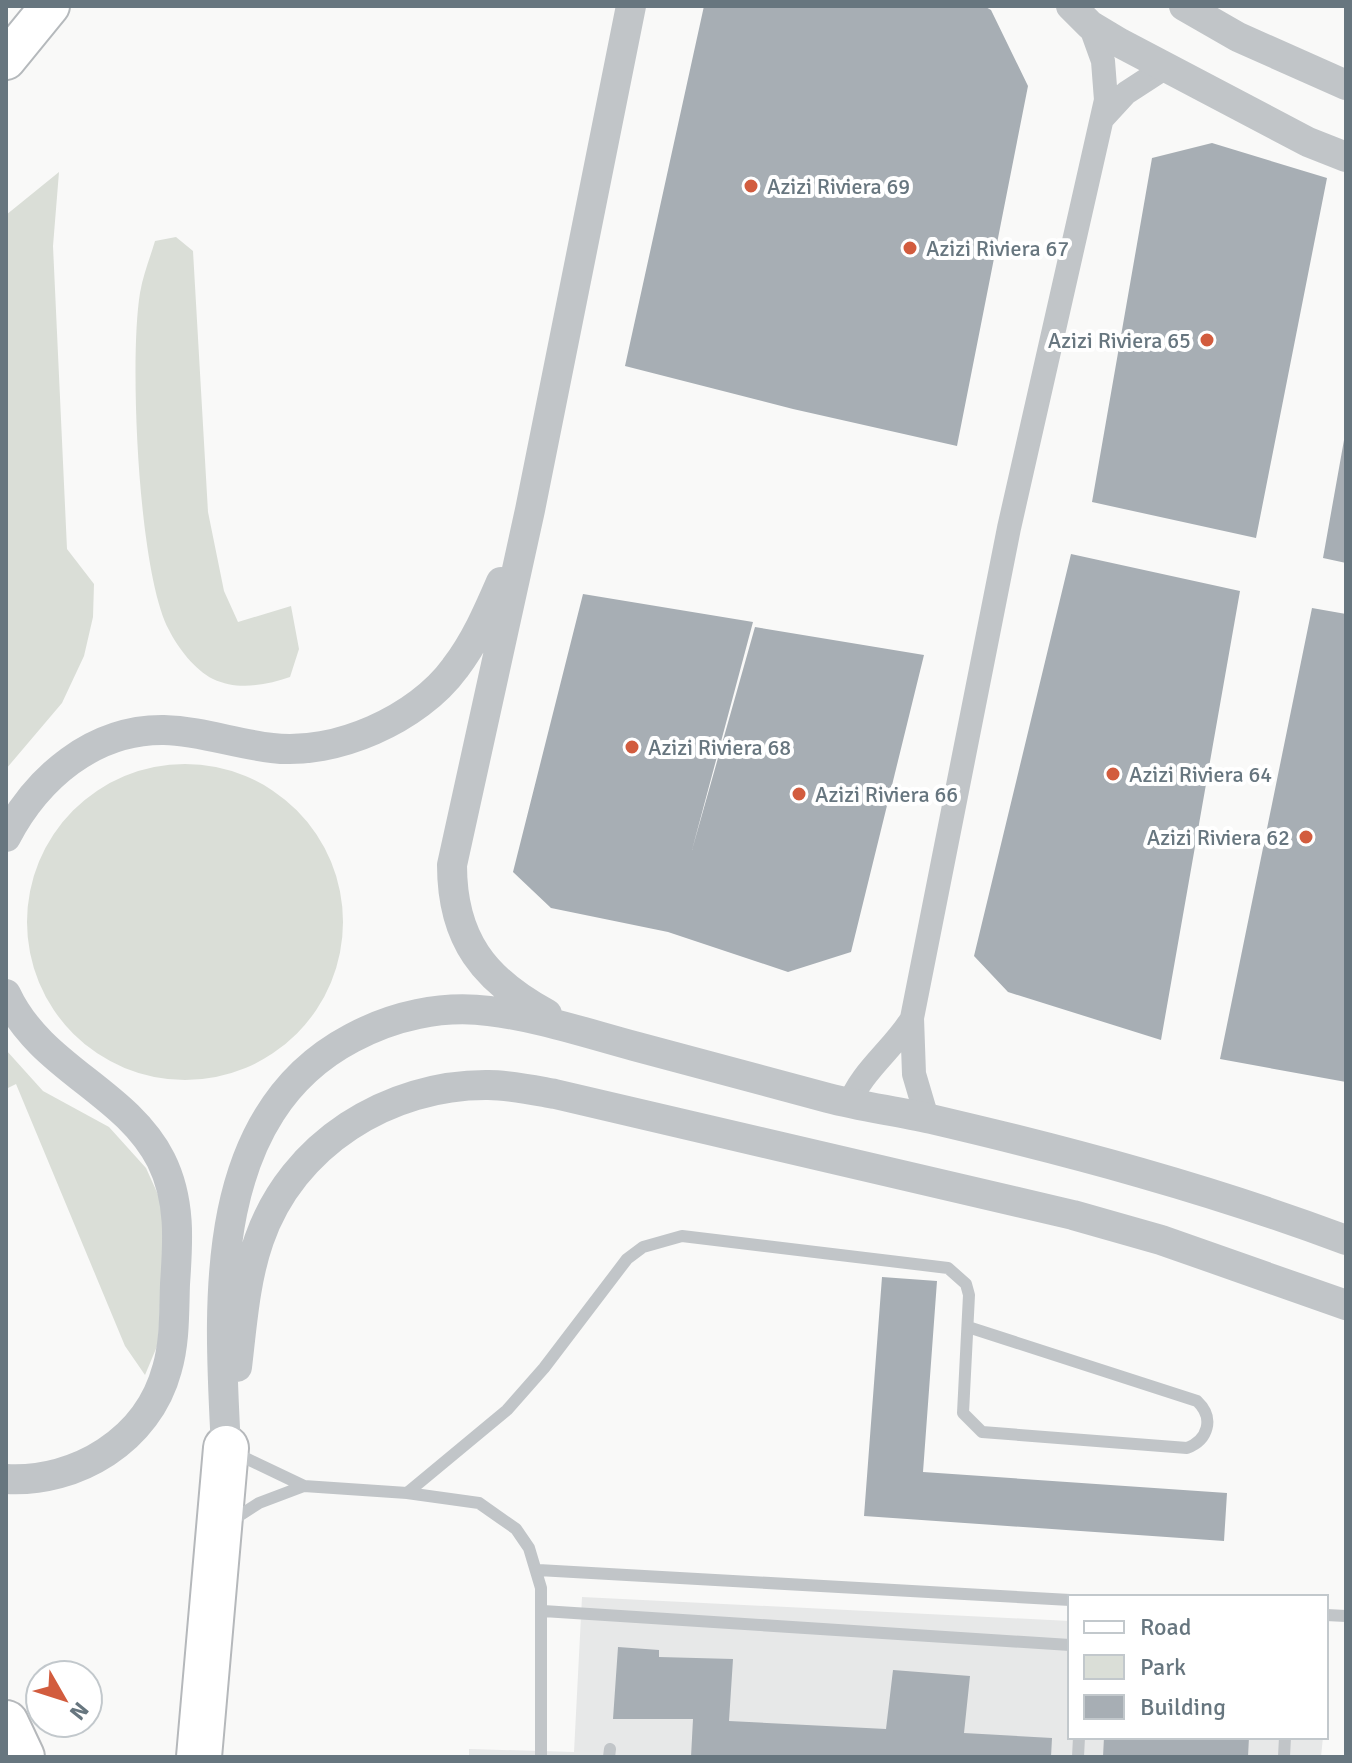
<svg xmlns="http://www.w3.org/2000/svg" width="1352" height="1763" viewBox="0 0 1352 1763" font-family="Signika,sans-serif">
	<rect width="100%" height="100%" fill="#f9f9f8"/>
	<path fill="#e7e8e8" d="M582 1597 1070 1621V1737H1323L1321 1757H469V1749L574 1752Z"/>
	<path fill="#daded7" d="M59 172 53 246 67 549 94 584 93 617 84 656 62 703 6 769V215Z
		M176 237 193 251 208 512 224 591 238 622 291 606 299 649 290 677C266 685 238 691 213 679 195 670 178 648 169 630 138 573 129 359 140 293 143 275 150 258 155 241Z
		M27 922a158 158 0 1 1 316 0a158 158 0 1 1-316 0Z
		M6 1050 43 1091 109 1127 146 1168 165 1210 158 1344 145 1375 125 1346 16 1084 6 1089Z"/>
	<path fill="#a7aeb4" d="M704 6H984L991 10 1028 86 957 446 793 409 625 366Z
		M1212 143 1327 178 1256 538 1092 502 1152 158Z
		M1344 440H1346V563L1323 558Z
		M1071 554 1240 591 1161 1040 1008 992 974 956Z
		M583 594 753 622 692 850 755 627 924 655 851 952 788 972 668 932 551 908 513 872Z
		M1312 608 1346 614V1082L1220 1059Z
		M882 1277 937 1281 923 1472 1227 1493 1224 1541 864 1516Z
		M618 1647 659 1650V1657L733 1659 729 1721 886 1729 893 1670 970 1676 964 1733 1052 1738 1051 1757H691L693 1719H613Z
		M1104 1737H1249L1248 1757H1103Z"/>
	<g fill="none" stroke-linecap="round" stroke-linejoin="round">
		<defs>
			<path id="primary" d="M6 60 50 6"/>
			<path id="motorway" d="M6 1723 22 1757
				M199 1757 226 1448"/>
		</defs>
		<use href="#primary" stroke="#b5b9bc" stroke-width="42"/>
		<use href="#motorway" stroke="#b5b8bb" stroke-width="48"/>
		<path stroke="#c1c5c8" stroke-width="12" d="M235 1453 304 1486 407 1493 479 1503 516 1529 529 1548 541 1588V1757
			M407 1493 507 1410 544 1368 627 1259 643 1247 682 1236 948 1268 966 1284 969 1295 963 1413 982 1432 1187 1448C1208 1440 1215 1418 1197 1401L968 1327
			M231 1521 259 1503 304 1486
			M538 1570 1070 1600
			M543 1611 1070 1645
			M1326 1615 1346 1616
			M609 1757 610 1749
			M1078 1757 1079 1737
			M1284 1757 1285 1737"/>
		<path stroke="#c1c5c8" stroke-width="24" d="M1103 118 1126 93 1166 67
			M850 1104C858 1075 895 1047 911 1020
			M927 1118 914 1074 912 1018 1009 528 1106 100 1103 61 1090 25"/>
		<path stroke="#c1c5c8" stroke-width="30" d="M1071 6 1090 25 1120 43 1308 142 1346 157
			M1184 6 1238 37 1346 85
			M6 837C37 778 93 729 164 730 201 731 236 744 272 748 335 756 418 719 455 668 475 642 488 612 501 582
			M6 994C41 1069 125 1090 161 1160 181 1200 178 1242 175 1284 174 1312 175 1342 167 1369 148 1440 77 1483 6 1479
			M547 1014C484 980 452 939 452 865L530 510 631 6
			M237 1367C242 1325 245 1280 259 1240 292 1144 389 1084 488 1085 511 1085 533 1090 555 1094L1073 1215 1161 1240 1346 1305
			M226 1448C219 1307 204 1116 352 1038 393 1016 441 1005 489 1011 538 1017 586 1033 634 1046 699 1064 764 1081 828 1098 862 1107 897 1111 931 1119 1072 1152 1210 1189 1346 1240"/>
		<use href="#primary" stroke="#fff" stroke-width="38"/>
		<use href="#motorway" stroke="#fff" stroke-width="44"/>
	</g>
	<g fill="#d25c3e" stroke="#fff" stroke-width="3">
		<circle cx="751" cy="186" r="8"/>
		<circle cx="910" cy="248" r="8"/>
		<circle cx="1207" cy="340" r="8"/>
		<circle cx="632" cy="747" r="8"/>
		<circle cx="1113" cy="774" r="8"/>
		<circle cx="799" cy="794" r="8"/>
		<circle cx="1306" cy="837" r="8"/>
	</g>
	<g text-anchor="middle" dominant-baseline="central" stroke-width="8" stroke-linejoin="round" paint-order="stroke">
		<g font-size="22" fill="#67767f" stroke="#fff" text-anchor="start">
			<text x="767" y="186">Azizi Riviera 69</text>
			<text x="926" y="248">Azizi Riviera 67</text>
			<text x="1191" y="340" text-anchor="end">Azizi Riviera 65</text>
			<text x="648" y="747">Azizi Riviera 68</text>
			<text x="1129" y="774">Azizi Riviera 64</text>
			<text x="815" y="794">Azizi Riviera 66</text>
			<text x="1290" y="837" text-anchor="end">Azizi Riviera 62</text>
		</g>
	</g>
	<rect width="1352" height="1763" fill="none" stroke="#67767f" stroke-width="16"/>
	<rect x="1068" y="1595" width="260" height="144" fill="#ffffff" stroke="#c2c8cc" stroke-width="2"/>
	<rect x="1084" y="1621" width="40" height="12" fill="#ffffff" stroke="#c2c8cc" stroke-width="2"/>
	<text x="1140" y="1635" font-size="24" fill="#67767f">Road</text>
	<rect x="1084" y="1655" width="40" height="24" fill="#daded7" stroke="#c2c8cc" stroke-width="2"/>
	<text x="1140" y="1675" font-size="24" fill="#67767f">Park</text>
	<rect x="1084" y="1695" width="40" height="24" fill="#a7aeb4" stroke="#c2c8cc" stroke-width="2"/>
	<text x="1140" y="1715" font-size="24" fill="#67767f">Building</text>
	<g transform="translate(64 1699) rotate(129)"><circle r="38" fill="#ffffff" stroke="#c2c8cc" stroke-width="2"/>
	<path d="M0-6L14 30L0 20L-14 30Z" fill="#d25c3e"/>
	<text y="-12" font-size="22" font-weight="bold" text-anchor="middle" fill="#67767f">N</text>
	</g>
</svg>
